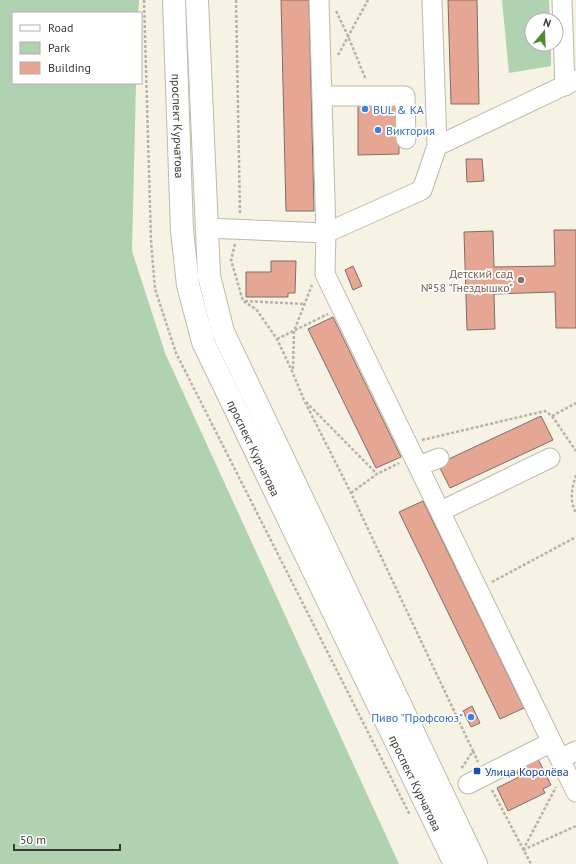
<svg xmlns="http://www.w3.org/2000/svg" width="576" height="864" viewBox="0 0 576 864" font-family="'PT Sans',sans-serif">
	<rect width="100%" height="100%" fill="#f6f2e4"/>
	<path fill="#b0d2b1" d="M0 0H139L138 13H13V83H136L132 251 165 353 399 864H0Z
		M502 0H549L550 20H532V44H551V66L509 73Z"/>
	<path fill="#e5a794" stroke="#7d6e6a" d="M281 0H309L314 211H286Z
		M448 0H477L479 104H451Z
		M358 105H399V154L358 155Z
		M466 159H482L484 181 467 182Z
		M554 230H576V328H556L555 292 494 294 495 329 467 330 464 232 493 231 494 267 555 266Z
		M271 261H296L295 293H288V297H246V272H271Z
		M353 266 362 286 353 290 345 270Z
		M333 317 401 457 376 468 308 329Z
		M541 416 553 440 450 488 438 464Z
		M423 501 524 708 500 719 399 512Z
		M472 706 480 723 471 727 463 711Z
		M537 757 551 785 543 789 545 793 508 811 497 788 519 777 515 768Z"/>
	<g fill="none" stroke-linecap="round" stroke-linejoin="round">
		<defs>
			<path id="minor" d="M432 0 437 146
				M562 0 565 86
				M576 80 437 146 422 190 326 233 325 274 576 792
				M322 96H405L406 139
				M205 228 326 233 319 0
				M419 466 439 458
				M441 511 550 458
				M560 759 576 751
				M468 784 552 742"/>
			<g id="major">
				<path id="s1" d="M174 0 182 231 188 285 203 342 455 864"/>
				<path d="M197 0 209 276 223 332 476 864"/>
			</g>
		</defs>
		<use href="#minor" stroke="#bebaad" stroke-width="21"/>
		<use href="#major" stroke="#bebaad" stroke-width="24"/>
		<path stroke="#b7b3a9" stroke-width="2.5" stroke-dasharray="3 2" stroke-linecap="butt" d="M144 0 151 241 155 289 176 353 410 815
			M236 0 240 214
			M336 11 348 36 366 80
			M338 55 368 0
			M235 244 231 260 243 301 256 309 277 339 292 371 304 400 351 493 473 751 461 769
			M245 301 305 304
			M277 339 328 314
			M293 369 294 331 312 285
			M306 402 377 474
			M552 416 576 403
			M422 440 545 411 552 416 576 451
			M576 475C572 488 569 500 576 513
			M351 493 377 474 399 463
			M492 582 576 537
			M473 751 478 762
			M492 790 531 864
			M523 850 556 787
			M523 850 576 826"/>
		<use href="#minor" stroke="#fff" stroke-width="19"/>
		<use href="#major" stroke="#fff" stroke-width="22"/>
	</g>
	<g fill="#3f7fe0" stroke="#fff" stroke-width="1.5">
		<circle cx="365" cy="109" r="4"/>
		<circle cx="378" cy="130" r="4"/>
		<circle cx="471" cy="717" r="4"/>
	</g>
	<circle fill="#8d6e63" stroke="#fff" stroke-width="1.5" cx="521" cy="280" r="4"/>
	<rect fill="#1a4fb4" stroke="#fff" stroke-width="1.5" x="473" y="767" width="8" height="8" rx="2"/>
	<g text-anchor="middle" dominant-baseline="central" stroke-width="3.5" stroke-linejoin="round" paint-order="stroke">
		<g font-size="12" fill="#366cbe" stroke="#fff" text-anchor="start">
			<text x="373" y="109">BUL &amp; KA</text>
			<text x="386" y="130">Виктория</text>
			<text x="463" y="717" text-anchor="end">Пиво "Профсоюз"</text>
		</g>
		<g font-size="12" fill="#3b3934" stroke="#fff">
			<text stroke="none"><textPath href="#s1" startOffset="126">проспект Курчатова</textPath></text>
			<text stroke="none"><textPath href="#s1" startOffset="462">проспект Курчатова</textPath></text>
			<text stroke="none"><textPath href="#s1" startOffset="834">проспект Курчатова</textPath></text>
		</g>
		<g font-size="12" fill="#785e54" stroke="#fff" text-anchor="end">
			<text x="513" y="273">Детский сад<tspan x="513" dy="14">№58 "Гнездышко"</tspan></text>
		</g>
		<g font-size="12" fill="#164399" stroke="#fff" text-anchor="start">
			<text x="485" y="771">Улица Королёва</text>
		</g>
	</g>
	<rect x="12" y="12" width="130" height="72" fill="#ffffff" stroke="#b1b0ae"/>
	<rect x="20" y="25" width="20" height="6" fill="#ffffff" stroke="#b1b0ae"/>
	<text x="48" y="32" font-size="12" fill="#3b3934">Road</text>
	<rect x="20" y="42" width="20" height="12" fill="#b0d2b1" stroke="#b1b0ae"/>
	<text x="48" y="52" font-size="12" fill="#3b3934">Park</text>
	<rect x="20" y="62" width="20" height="12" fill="#e5a794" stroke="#b1b0ae"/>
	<text x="48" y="72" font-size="12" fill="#3b3934">Building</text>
	<g transform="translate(544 32) rotate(19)"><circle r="19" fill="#ffffff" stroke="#b1b0ae"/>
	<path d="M0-3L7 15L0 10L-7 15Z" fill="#4e8e30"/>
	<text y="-6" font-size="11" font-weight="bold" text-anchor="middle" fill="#3b3934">N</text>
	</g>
	<path d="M14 844v6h106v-6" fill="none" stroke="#3b3934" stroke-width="2"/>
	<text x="20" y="844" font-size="12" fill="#3b3934" stroke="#ffffff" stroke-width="3" paint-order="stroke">50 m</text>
</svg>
